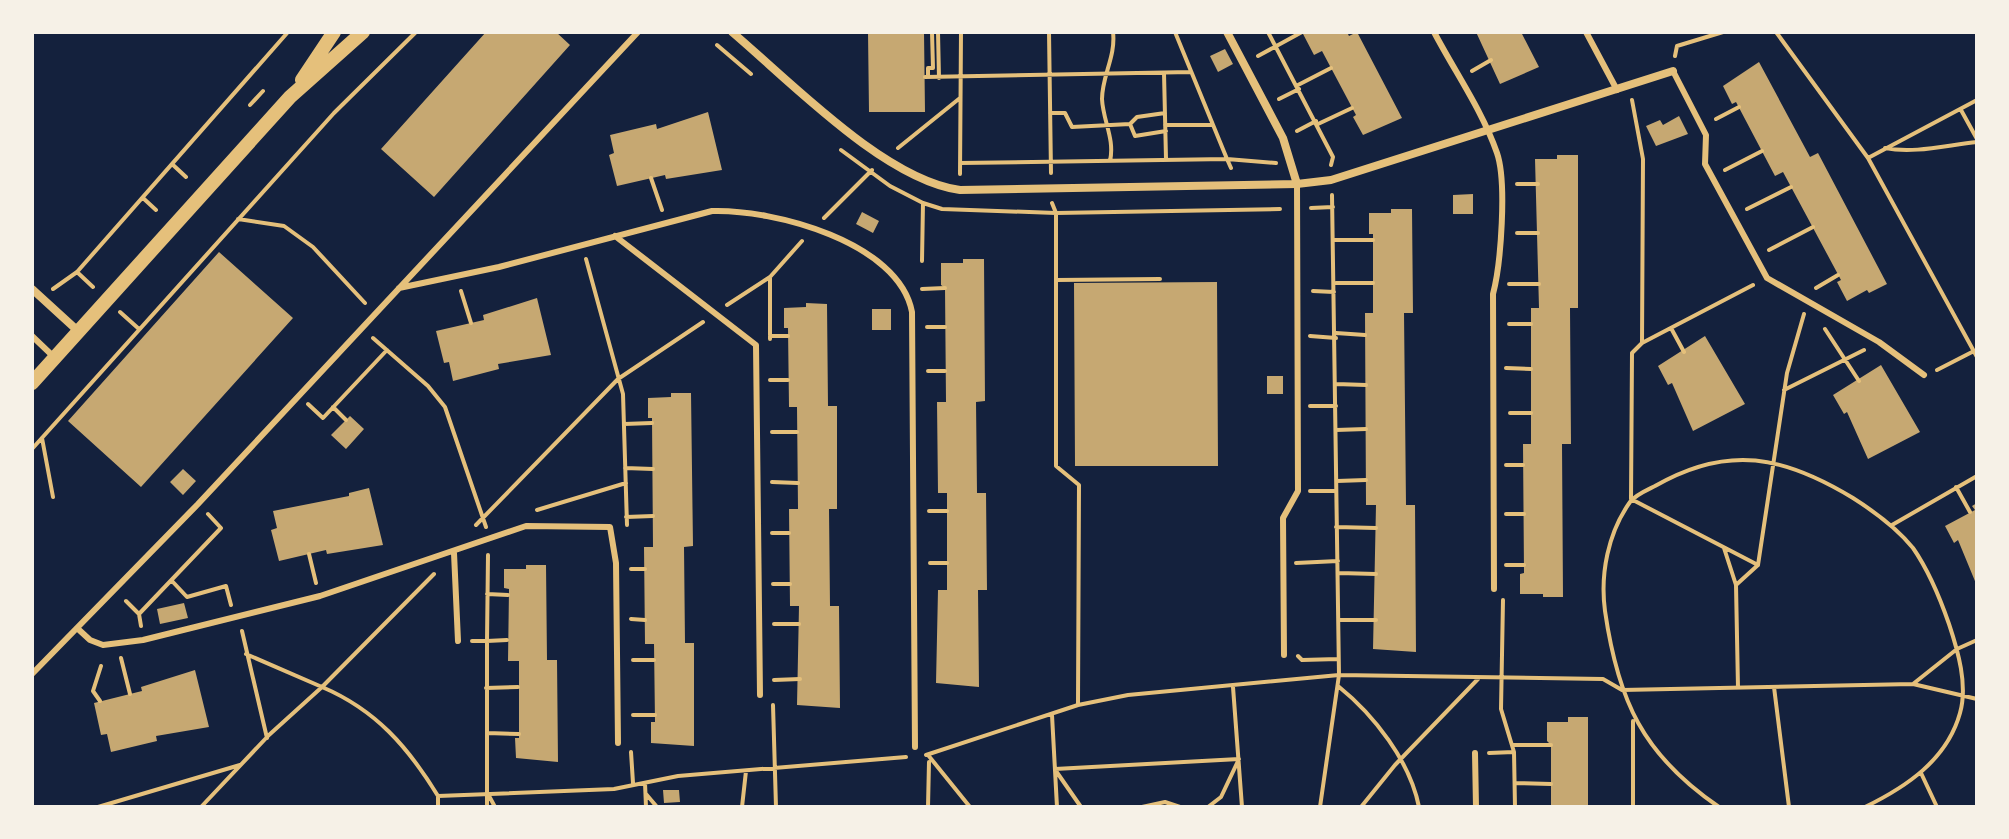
<svg xmlns="http://www.w3.org/2000/svg" width="2009" height="839" viewBox="0 0 2009 839" font-family="'Alegreya Sans',sans-serif">
	<rect width="100%" height="100%" fill="#14213d"/>
	<path fill="#c6a872" d="M486 32H556L570 45 434 197 381 149Z
		M868 32H924L925 112H869Z
		M1302 32H1347L1349 36 1357 32 1402 118 1363 135 1353 117 1356 115 1322 51 1314 55Z
		M1476 32H1521L1539 67 1500 84Z
		M1225 49 1233 64 1218 72 1210 56Z
		M1759 62 1810 157 1818 153 1887 284 1869 293 1867 290 1847 301 1837 282 1841 280 1783 172 1775 176 1736 102 1732 104 1723 86Z
		M708 112 722 170 666 179 665 175 617 186 609 155 614 153 610 135 656 124 657 129Z
		M1679 116 1688 134 1656 146 1646 126 1660 120 1663 125Z
		M1557 155H1578V308H1570L1571 444H1562L1563 597H1543V594H1520V574L1524 573 1523 444H1531V308H1539L1535 159H1557Z
		M1473 194V214H1453V195Z
		M1391 209H1412L1413 313H1404L1406 505H1415L1416 652 1373 649 1376 505H1366L1365 313H1373V234H1369V213H1391Z
		M862 212 879 221 873 233 856 224Z
		M219 252 293 318 141 487 68 421Z
		M963 259H984L985 401 976 402 977 493H986L987 590H978L979 687 936 683 938 590H947V493H938L937 402H946L945 288 941 285V263H963Z
		M1217 282 1218 466H1075L1074 283Z
		M537 298 551 355 498 364 499 369 453 381 449 362 444 363 436 331 484 320 483 315Z
		M806 303 827 304 828 406H837V509H829L830 606H839L840 708 797 705 799 606H790L789 509H798L797 407H789L788 328H784V308L806 307Z
		M872 309H891V330H872Z
		M1705 336 1745 404 1693 431 1672 383 1668 385 1658 366Z
		M1881 365 1920 432 1868 459 1847 412 1844 414 1833 395Z
		M1267 376H1283V394H1267Z
		M671 393H691L693 546 684 547 685 643H694V746L651 743V722H655L654 644H645L644 547H653L652 418H648V398L671 397Z
		M350 416 364 429 346 449 331 435Z
		M183 469 196 481 183 495 170 482Z
		M369 488 383 545 327 554 326 550 279 561 271 530 277 528 273 511 349 496V493Z
		M1977 503V586L1958 540 1954 543 1945 526 1975 510 1972 506Z
		M526 565H546L547 660H557L558 762 516 758 515 738H519V661H508L509 589 504 588V569H526Z
		M184 603 188 618 160 624 157 609Z
		M195 670 209 727 156 736 157 741 111 752 107 734 101 735 94 703 142 691 141 687Z
		M1568 717H1588V807H1551V745L1547 741V722H1568Z
		M663 790H679L680 802 664 803Z"/>
	<g fill="none" stroke-linecap="round" stroke-linejoin="round">
		<path stroke="#e5c07b" stroke-width="4" d="M938 32 939 78
			M1049 32 1051 173
			M1268 32 1333 157 1331 165
			M1776 32 1868 158 1977 357
			M717 45 751 74
			M1258 56 1302 32
			M1675 56 1677 46 1723 32
			M1472 71 1491 60
			M1164 73 1166 159
			M925 77 1191 72
			M928 77V68H933L932 32
			M1298 85 1331 68
			M1279 99 1299 89
			M1632 100 1643 159 1642 343 1632 353 1631 499 1758 565 1787 373 1804 314
			M250 105 263 91
			M1961 110 1977 139
			M1050 113H1065L1072 127 1130 124 1137 117 1165 113
			M1716 119 1739 107
			M1130 124 1135 136 1166 131
			M1318 124 1352 108
			M1165 125H1213
			M1297 131 1316 121
			M898 148 960 98
			M1885 148C1914 154 1947 145 1977 142
			M841 150 890 186 923 203 942 209 1056 213 1280 209
			M1868 158 1977 100
			M1110 161C1115 139 1103 121 1102 99 1102 76 1116 56 1113 32
			M960 163 1227 159 1175 32
			M172 164 186 177
			M1231 168 1227 159 1276 163
			M1725 170 1762 151
			M960 174 961 32
			M651 178 662 210
			M1517 184H1538
			M143 198 156 210
			M1052 203 1056 213V466L1079 485 1078 705
			M1311 208 1333 207
			M1747 209 1791 187
			M824 218 872 170
			M238 219 284 226 313 247 365 303
			M1517 233H1538
			M1334 240H1373
			M1769 250 1813 227
			M586 259 623 394 627 525
			M922 261 923 203
			M77 272 93 287
			M1056 280 1160 279
			M1336 283H1373
			M1509 284H1539
			M1816 288 1838 275
			M53 289 77 272 288 32
			M922 289 945 288
			M461 291 471 323
			M1313 291 1334 292
			M727 305 770 277 802 241
			M120 312 139 329
			M1509 324H1531
			M927 327H945
			M1671 328 1684 352
			M1825 329 1859 381
			M1336 333 1365 335
			M770 335V277
			M1310 336 1336 338
			M373 338 428 386 445 407 486 527
			M770 339V336H788
			M1642 343 1753 285
			M1506 368 1531 369
			M1937 370 1974 351
			M928 371H945
			M770 380H788
			M1336 384 1366 385
			M1784 390 1864 350
			M308 404 323 418 387 350
			M1310 406H1336
			M333 407 346 420
			M1510 413H1531
			M624 424 652 423
			M1336 430 1366 429
			M772 432H797
			M42 438 53 497
			M32 449 334 113 416 32
			M1506 465H1523
			M625 468 653 469
			M1337 481 1366 480
			M772 482 798 483
			M1956 487 1970 512
			M1310 491H1336
			M537 510 626 483
			M929 511H947
			M1506 514H1524
			M626 517 653 516
			M476 525 618 379 703 322
			M1892 525 1977 476
			M1336 527 1376 528
			M772 533H789
			M1724 548 1736 585 1738 688
			M309 554 316 583
			M488 555 487 641 507 640
			M930 563H947
			M1296 563 1338 561
			M1506 565H1524
			M631 569H645
			M1339 573 1376 574
			M172 581 187 597 226 586 231 605
			M773 584H790
			M1736 585 1758 565
			M487 594 508 595
			M126 601 139 614 141 626
			M139 614 221 528 208 514
			M631 619 645 620
			M1339 620H1376
			M774 624H799
			M242 631 267 738
			M472 641H487V807
			M246 654 322 687 434 574
			M1298 656 1302 660 1338 659
			M121 658 130 694
			M633 660H654
			M774 680 800 679
			M1913 684 1957 649 1977 640
			M1338 686C1374 715 1410 761 1419 807
			M1233 687 1242 807
			M1774 687 1789 807
			M486 688 518 687
			M100 701 93 691 101 666
			M773 705 776 807
			M633 715H655
			M1052 715 1057 807
			M487 733 519 734
			M1512 745H1551
			M631 752 633 783
			M1514 752 1515 807
			M1489 753 1514 752 1501 709 1503 600
			M926 755 1078 705 1128 695 1339 675 1603 679 1622 690 1913 684 1977 699
			M928 755 970 807
			M1055 769 1239 759 1221 797 1208 807
			M1056 771 1081 807
			M1921 773 1937 807
			M645 783 646 807
			M1515 783 1551 784
			M488 794 495 807
			M646 794 657 807
			M98 807 240 765
			M201 807 269 735 322 687C376 710 408 747 438 796
			M438 807V796L614 789 678 776 906 757
			M742 807 746 771
			M928 807 929 762
			M1142 807 1165 802 1180 807
			M1320 807 1339 675 1332 195
			M1361 807 1395 765 1478 679
			M1633 807V721
			M1719 807C1643 755 1618 701 1605 611 1600 574 1608 533 1630 502 1635 495 1647 490 1655 486 1728 444 1784 456 1853 498 1875 512 1896 527 1913 548 1929 571 1940 598 1949 624 1958 651 1968 685 1960 713 1947 760 1906 787 1865 807"/>
		<path stroke="#e5c07b" stroke-width="6" d="M1434 32C1455 72 1482 110 1497 153 1507 182 1501 264 1493 294L1494 589
			M1586 32 1617 90
			M1673 71 1706 135 1705 164 1767 278 1879 342 1924 375
			M615 236 756 345 760 695
			M399 288 499 267 712 211C773 209 899 242 912 312L915 747
			M32 336 55 358
			M454 553 458 641
			M77 628 90 640 103 645 143 640 320 596 526 526 610 527 616 563 618 743
			M1284 655 1283 518 1298 491 1297 184
			M32 674 198 504 638 32
			M1475 753 1476 807"/>
		<path stroke="#e5c07b" stroke-width="8" d="M732 32C791 82 885 180 960 190L1297 184 1331 180 1673 71
			M1227 32 1283 138 1297 184
			M32 289 78 331"/>
		<path stroke="#e5c07b" stroke-width="14" d="M302 80 334 32
			M32 383 290 97 363 32"/>
	</g>
	<rect width="2009" height="839" fill="none" stroke="#f6f1e7" stroke-width="68"/>
</svg>
